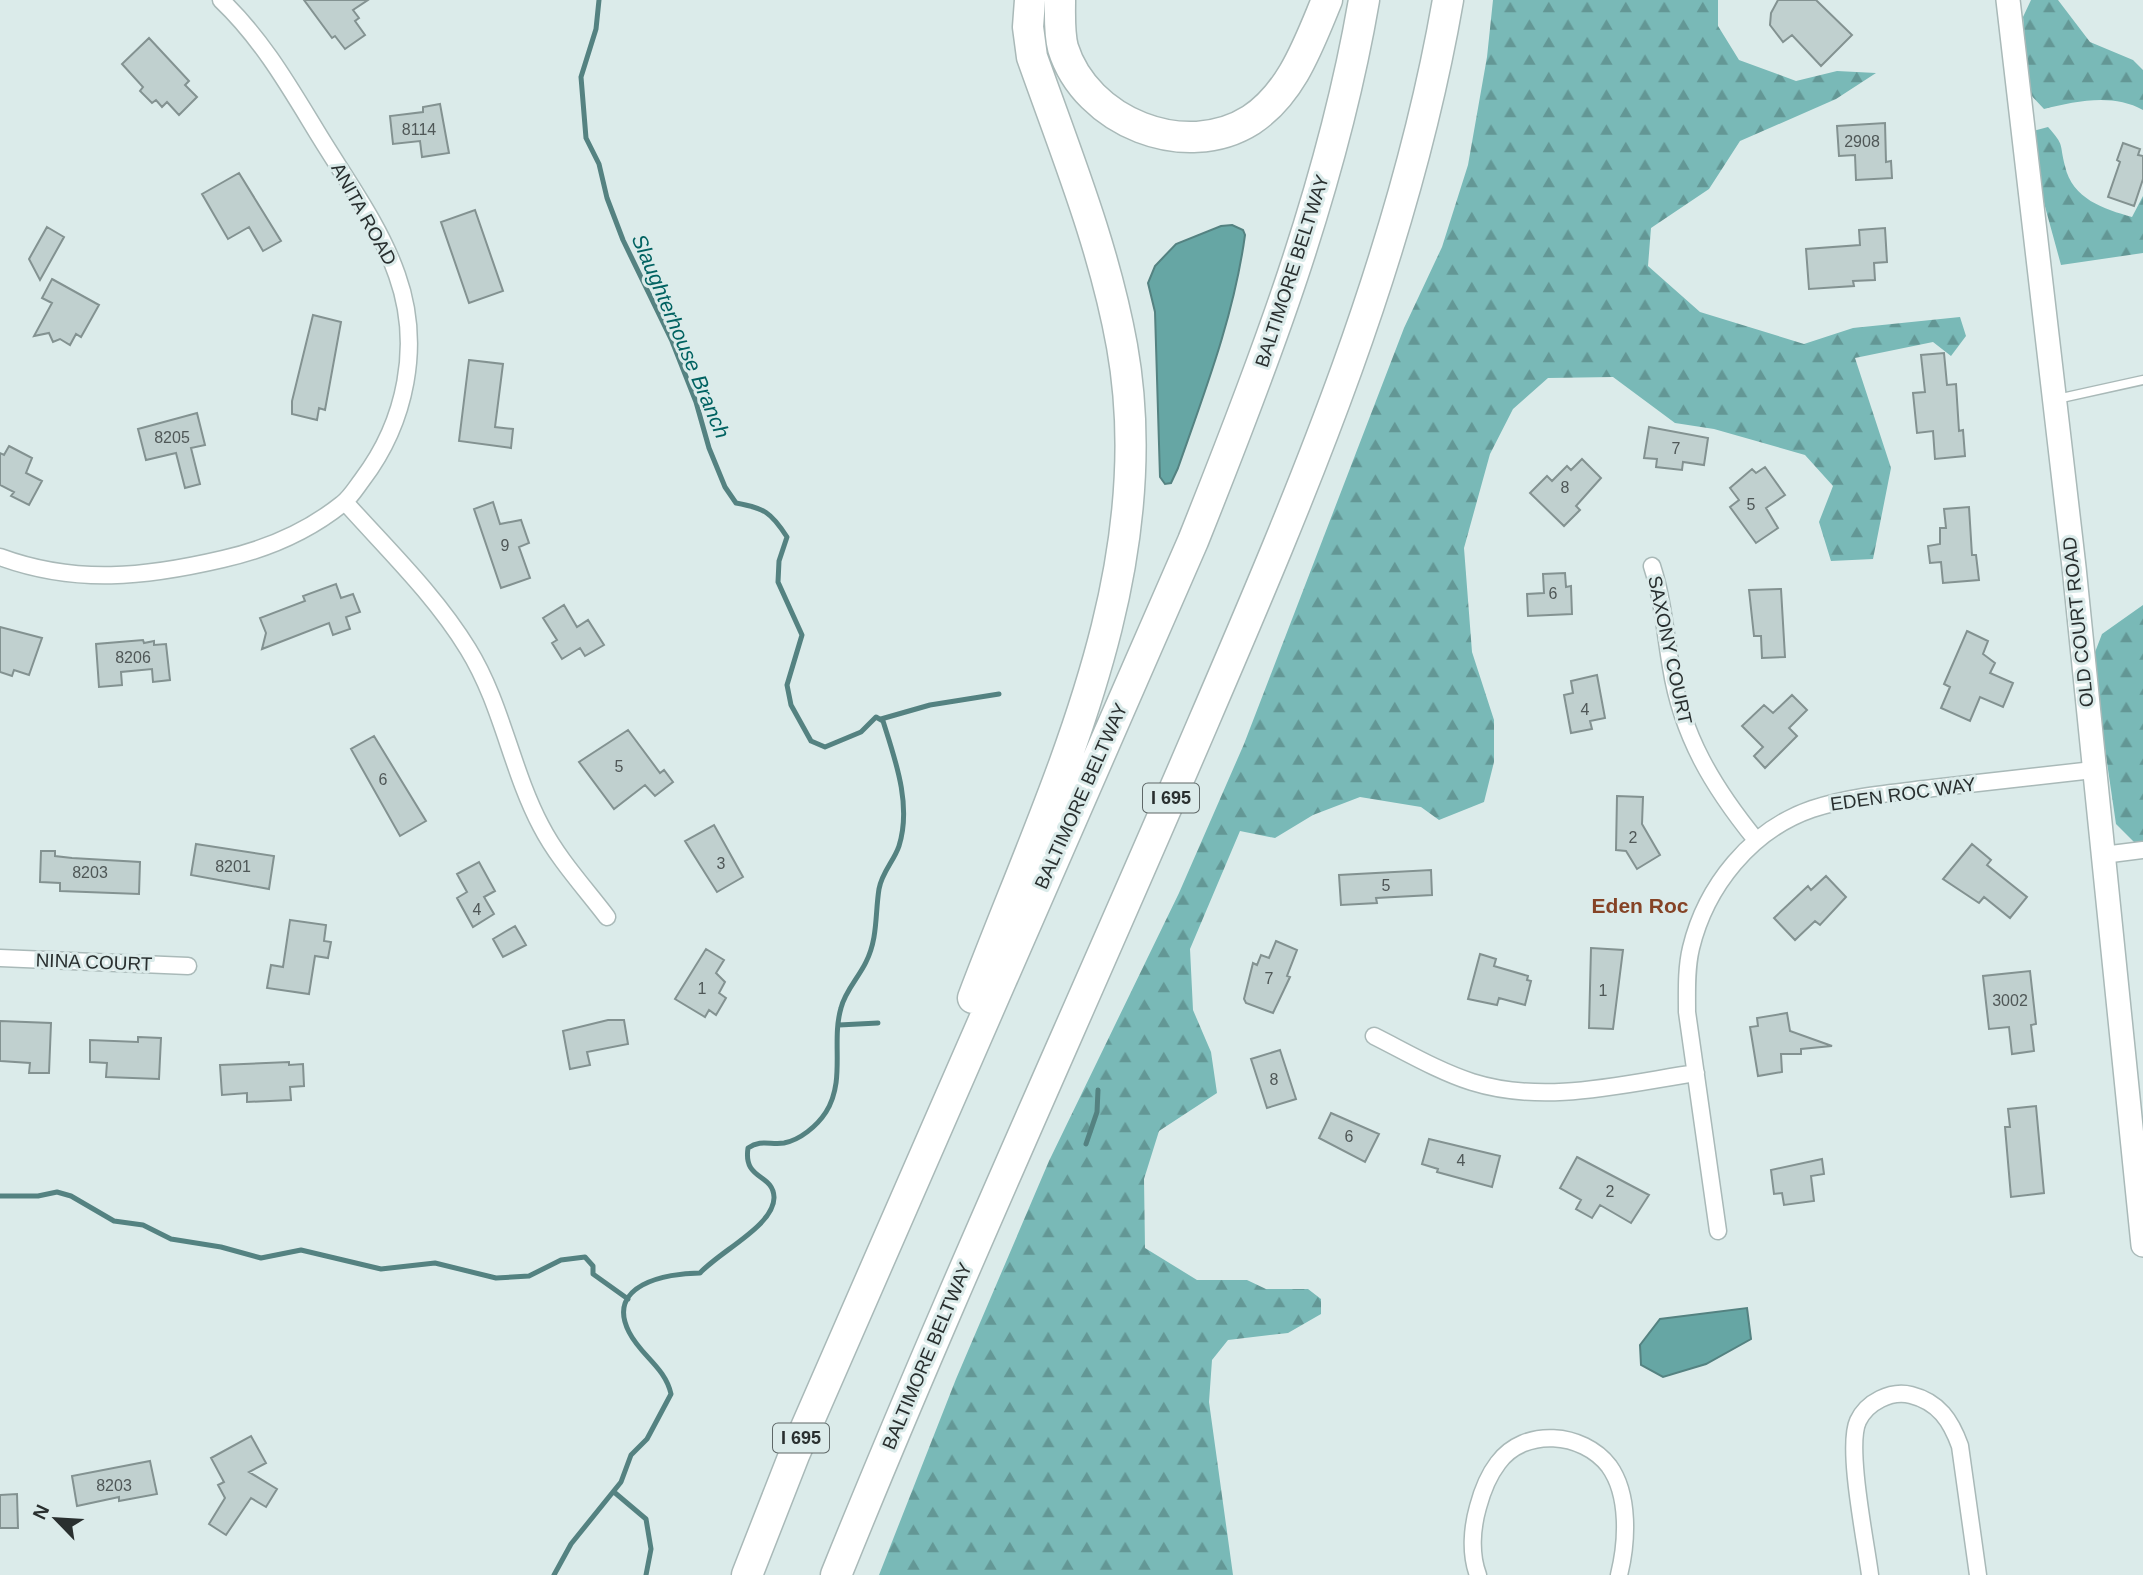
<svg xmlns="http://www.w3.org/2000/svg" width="2143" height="1575" viewBox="0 0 2143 1575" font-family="Arial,sans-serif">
	<defs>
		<pattern id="forest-firs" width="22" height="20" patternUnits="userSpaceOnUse" patternTransform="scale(1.75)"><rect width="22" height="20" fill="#79b9b7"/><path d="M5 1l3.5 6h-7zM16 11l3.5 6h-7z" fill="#639795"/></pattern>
	</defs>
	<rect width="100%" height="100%" fill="#dbebea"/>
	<path fill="url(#forest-firs)" d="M1493 0H1718V26L1739 60 1796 81 1837 71 1876 73 1836 99 1740 141 1709 189 1651 228 1648 266 1700 312 1804 344 1853 328 1960 317 1966 336 1951 356 1933 342 1855 358 1891 468 1873 559 1831 561 1819 522 1833 486 1805 455 1714 429 1675 423 1613 377 1548 378 1513 409 1490 454 1464 548 1472 652 1494 720V762L1484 802 1439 820 1421 807 1360 797 1313 815 1275 838 1240 831 1190 949 1193 1010 1211 1052 1217 1093 1159 1131 1144 1179 1145 1248 1197 1280H1247L1266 1289H1308L1321 1299V1314L1288 1333 1228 1340 1212 1360 1209 1402 1233 1575H879L956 1379 1049 1161 1179 893 1244 744 1404 328 1442 247 1468 165 1487 57Z
		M2031 0H2058L2090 42 2133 60 2143 70V110C2113 93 2076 101 2044 109L2030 94 2023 17Z
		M2048 127C2065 146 2059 143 2065 166 2072 199 2104 209 2132 217L2143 196V253L2061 265 2032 159 2033 131Z
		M2143 605V842L2135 843 2116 824 2092 660 2102 634Z"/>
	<path fill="#66a6a4" stroke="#548281" stroke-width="2" d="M1232 225 1243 230 1245 235C1234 316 1205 391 1178 468L1171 483 1165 484 1160 477 1155 312 1148 283 1155 266 1176 244 1221 226Z
		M1747 1308 1751 1339 1706 1364 1663 1377 1641 1365 1640 1345 1660 1319Z"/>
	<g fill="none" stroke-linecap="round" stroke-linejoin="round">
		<path stroke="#548281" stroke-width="5" d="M881 719 930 705 999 694
			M839 1025 878 1023
			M1086 1144 1097 1112 1098 1090
			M0 1196H38L57 1192 71 1196 114 1221 143 1225 171 1239 221 1247 261 1258 301 1250 381 1269 435 1263 496 1278 529 1276 561 1260 585 1257 593 1266V1274L628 1299
			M614 1492 646 1519 651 1549 646 1575
			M554 1575 571 1544 621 1482 631 1455 647 1439 671 1394C665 1367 641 1356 629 1332 605 1285 666 1273 700 1273 720 1251 775 1225 774 1197 773 1173 743 1181 748 1148 761 1139 770 1145 784 1143 800 1140 817 1126 826 1112 846 1080 831 1042 841 1008 845 991 859 977 866 962 878 938 875 914 879 889 882 872 894 861 899 846 912 805 895 759 883 721L876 717 861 732 825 747 811 741 791 705 787 685 802 635 778 582 779 561 787 537C771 512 764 508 736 503L725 487 709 448 696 402 672 341 623 240 607 198 599 164 586 138 581 77 596 29 599 0"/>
	</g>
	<path fill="#c0d0cf" stroke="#839291" stroke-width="2" d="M304 0H368L353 10 359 18 355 21 365 35 345 49 335 36 332 38Z
		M1778 0H1816L1852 35 1821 66 1792 35 1783 42 1770 25 1771 13Z
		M149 38 189 81 185 85 197 97 179 115 167 102 162 107 156 100 152 103 140 91 143 87 122 64Z
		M440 104 449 153 422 157 420 141 393 144 390 116 423 112V107Z
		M1885 123 1886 162 1891 161 1892 178 1856 180 1855 155 1839 156 1837 126Z
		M2123 143 2140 149 2138 155 2143 156V179L2134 206 2108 197 2120 162 2117 160Z
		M239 173 281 241 263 251 249 227 228 239 202 194Z
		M475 210 503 291 469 303 441 222Z
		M47 227 64 237 40 280 29 259Z
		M1885 228 1887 262 1874 263 1875 280 1853 281 1854 286 1809 289 1806 249 1860 245 1859 230Z
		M52 279 99 305 81 337 76 334 70 345 60 339 53 342 49 333 34 336 52 303 42 298Z
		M313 315 341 322 325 410 319 408 317 420 292 414V401Z
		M1944 353 1947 385 1956 384 1959 431 1963 430 1965 456 1935 459 1933 431 1917 433 1913 393 1925 392 1921 355Z
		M469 360 503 364 495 427 513 429 511 448 459 441Z
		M197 413 205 445 191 448 200 484 185 488 176 453 146 460 138 429Z
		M1649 427 1708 438 1704 465 1683 462 1682 470 1656 467 1657 459 1644 458Z
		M9 446 32 458 26 473 42 481 29 505 11 496 14 492 0 485V453L4 455Z
		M1582 459 1601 478 1576 506 1580 510 1564 526 1530 493 1547 476 1552 481 1567 466 1571 470Z
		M1765 467 1785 495 1766 508 1778 528 1756 543 1730 507 1739 500 1730 488 1752 469 1756 473Z
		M493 502 500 524 521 520 529 543 519 547 530 578 501 588 474 509Z
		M1969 507 1972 555H1976L1979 580 1943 583 1941 562 1930 563 1928 546 1940 544V528H1946L1944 509Z
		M1565 573 1566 587 1571 586 1572 614 1528 616 1527 594 1544 593 1543 574Z
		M336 584 341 598 353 594 360 612 346 617 350 629 333 635 329 623 262 649 266 633 260 618 305 601 303 596Z
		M1781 589 1785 657 1762 658 1761 636H1754L1749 590Z
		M564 605 577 627 588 620 604 645 585 656 580 648 562 659 552 643 557 640 543 618Z
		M0 627 42 638 29 675 14 670 12 676 0 672Z
		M1967 631 1988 641 1983 654 1995 663 1990 673 2013 683 2003 707 1980 697 1970 721 1941 708 1950 687 1944 684Z
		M143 640 144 643 154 641V645L166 644 170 680 153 682 152 669 121 672 122 685 99 687 96 644Z
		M1597 675 1605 718 1590 721 1592 729 1571 733 1564 695 1573 693 1571 681Z
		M1792 695 1807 710 1789 728 1797 736 1765 768 1754 756 1763 747 1742 726 1764 705 1773 713Z
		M628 730 660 773 664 770 673 782 655 796 645 785 614 809 579 762Z
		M374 736 426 821 400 836 351 749Z
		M1617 796 1643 797 1642 824 1660 855 1637 869 1626 851 1616 850Z
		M714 825 743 877 717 892 685 841Z
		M196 844 274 856 269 889 191 875Z
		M1972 844 1991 860 1987 865 2027 897 2010 918 1984 897 1979 903 1943 879Z
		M41 851H55V856L72 858 140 862 139 894 60 891V883L40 882Z
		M479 862 495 891 484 897 494 914 473 927 457 898 467 892 457 874Z
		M1431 870 1432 895 1376 898 1377 903 1341 905 1339 875Z
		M1826 876 1846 897 1820 925 1815 921 1795 940 1774 918 1808 886 1811 890Z
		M290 920 326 925 324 941 331 942 328 958 315 956 309 994 267 988 271 965 283 967Z
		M515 926 526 945 503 957 493 939Z
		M1276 941 1297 950 1287 976 1290 977 1273 1013 1246 1003 1244 999 1253 963 1257 965 1261 955 1269 958Z
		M1591 948 1623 950 1613 1029 1589 1028Z
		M706 949 724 960 716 973 725 982 719 993 726 998 716 1015 709 1010 705 1017 675 999Z
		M1480 954 1496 959 1494 966 1528 976 1527 980 1531 981 1525 1005 1499 998 1497 1005 1468 999Z
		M2030 971 2036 1024 2031 1025 2034 1051 2012 1054 2009 1027 1989 1029 1983 976Z
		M1787 1013 1790 1031 1832 1046 1801 1049V1054H1781L1782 1072 1758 1076 1750 1027 1758 1026 1757 1018Z
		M608 1020H624L628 1044 587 1052 590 1065 570 1069 563 1031Z
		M0 1021 51 1023 49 1073H29L30 1063 0 1061Z
		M138 1037 161 1038 159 1079 106 1077 107 1063 90 1062V1040L138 1042Z
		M1280 1050 1296 1099 1267 1108 1251 1059Z
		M289 1062V1065L303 1064 304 1086 290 1087 291 1100 247 1102V1093L222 1095 220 1065Z
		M2036 1106 2044 1193 2011 1197 2005 1127H2010L2008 1109Z
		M1331 1113 1379 1134 1365 1162 1319 1138Z
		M1429 1139 1500 1156 1492 1187 1437 1172 1438 1169 1422 1164Z
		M1577 1157 1649 1195 1631 1223 1600 1205 1592 1218 1576 1209 1581 1200 1560 1188Z
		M1822 1159 1824 1174 1811 1176 1814 1201 1784 1205 1782 1193 1774 1194 1771 1170Z
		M251 1436 266 1463 249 1472 277 1489 266 1507 251 1498 226 1535 209 1524 225 1498 218 1485 224 1482 211 1458Z
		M150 1461 157 1494 119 1501V1497L77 1506 72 1476Z
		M17 1494 18 1528H0V1495Z"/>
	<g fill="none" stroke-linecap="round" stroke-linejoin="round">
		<defs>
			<path id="lane" d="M2057 399 2143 380"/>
			<path id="street" d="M345 502C387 549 435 595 468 649 502 704 511 769 541 826 558 859 585 888 607 917
				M0 557C76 585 146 577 223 559 267 549 307 532 342 504 350 498 356 488 362 480 406 422 422 345 397 275 380 226 347 181 320 137 290 88 263 40 221 0
				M1652 566C1663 600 1665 632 1671 667 1682 736 1713 787 1756 840
				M2103 855 2143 850
				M0 958 188 966
				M1374 1036C1406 1052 1438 1071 1472 1082 1545 1105 1623 1084 1696 1073
				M1718 1231 1687 1012C1687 991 1686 969 1691 948 1706 886 1751 830 1812 809 1851 796 1892 793 1933 788 1986 782 2040 776 2093 770
				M1478 1575C1470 1554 1472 1528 1478 1507 1482 1492 1488 1476 1498 1463 1524 1427 1583 1432 1609 1466 1630 1495 1627 1543 1619 1575
				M1870 1575C1866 1543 1846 1447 1858 1421 1867 1402 1891 1390 1911 1395 1939 1402 1951 1421 1960 1446L1978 1575"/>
			<path id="secondary" d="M2008 0 2074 567 2143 1245"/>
			<path id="highway" d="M1060 0C1060 15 1059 33 1063 48 1086 122 1185 162 1251 120 1292 93 1309 43 1327 0
				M973 998C1051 791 1163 575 1122 346 1104 246 1066 153 1032 57L1028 27 1030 0
				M747 1575 794 1455 1193 541C1263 366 1332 187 1364 0
				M836 1575C952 1288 1081 1008 1203 723 1304 488 1404 254 1448 0"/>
		</defs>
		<use href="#lane" stroke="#a9b9b8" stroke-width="11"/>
		<use href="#street" stroke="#a9b9b8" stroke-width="19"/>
		<use href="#secondary" stroke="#a9b9b8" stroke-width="26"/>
		<use href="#highway" stroke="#a9b9b8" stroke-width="33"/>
		<use href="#lane" stroke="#fff" stroke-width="8"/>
		<use href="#street" stroke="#fff" stroke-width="16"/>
		<use href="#secondary" stroke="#fff" stroke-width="23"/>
		<use href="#highway" stroke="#fff" stroke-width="30"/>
	</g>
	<g text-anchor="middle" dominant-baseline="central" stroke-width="6" stroke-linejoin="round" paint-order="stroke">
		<g font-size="16" fill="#4f5757">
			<text x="419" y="129">8114</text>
			<text x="1862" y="141">2908</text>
			<text x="172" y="437">8205</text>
			<text x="1676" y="448">7</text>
			<text x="1565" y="487">8</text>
			<text x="1751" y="504">5</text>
			<text x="505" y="545">9</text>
			<text x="1553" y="593">6</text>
			<text x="133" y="657">8206</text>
			<text x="1585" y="709">4</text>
			<text x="619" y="766">5</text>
			<text x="383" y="779">6</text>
			<text x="1633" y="837">2</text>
			<text x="721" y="863">3</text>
			<text x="233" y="866">8201</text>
			<text x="90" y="872">8203</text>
			<text x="1386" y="885">5</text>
			<text x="477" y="909">4</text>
			<text x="1269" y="978">7</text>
			<text x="702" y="988">1</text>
			<text x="1603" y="990">1</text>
			<text x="2010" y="1000">3002</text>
			<text x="1274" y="1079">8</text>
			<text x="1349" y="1136">6</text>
			<text x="1461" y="1160">4</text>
			<text x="1610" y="1191">2</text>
			<text x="114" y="1485">8203</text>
		</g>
		<g fill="#dbebea" stroke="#5e6767" stroke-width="2">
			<rect x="1143" y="783.5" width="56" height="29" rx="5"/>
			<rect x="773" y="1423.5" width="56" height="29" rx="5"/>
		</g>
		<g font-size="18" font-weight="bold" fill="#292f2f">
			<text x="1171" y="798">I 695</text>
			<text x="801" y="1438">I 695</text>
		</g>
		<g font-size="19" fill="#292f2f" stroke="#dbebea">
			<text transform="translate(364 214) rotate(61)">ANITA ROAD</text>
			<text transform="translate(1292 271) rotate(-72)">BALTIMORE BELTWAY</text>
			<text transform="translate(2078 622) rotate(-96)">OLD COURT ROAD</text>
			<text transform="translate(1670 650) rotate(78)">SAXONY COURT</text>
			<text transform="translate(1903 794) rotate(-8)">EDEN ROC WAY</text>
			<text transform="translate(1081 796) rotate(-66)">BALTIMORE BELTWAY</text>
			<text transform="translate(94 962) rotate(2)">NINA COURT</text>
			<text transform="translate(927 1356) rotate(-67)">BALTIMORE BELTWAY</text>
		</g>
		<g font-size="21" font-style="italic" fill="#016261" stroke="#dbebea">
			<text transform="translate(681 336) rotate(67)">Slaughterhouse Branch</text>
		</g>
		<g font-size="21" font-weight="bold" fill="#854326" stroke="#dbebea">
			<text x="1640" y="905">Eden Roc</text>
		</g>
	</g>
	<g transform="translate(56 1519) rotate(295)" stroke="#dbebea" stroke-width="5" paint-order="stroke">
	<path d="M0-5L12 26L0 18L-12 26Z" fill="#292f2f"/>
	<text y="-10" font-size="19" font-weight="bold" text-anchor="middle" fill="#292f2f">N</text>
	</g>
</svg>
